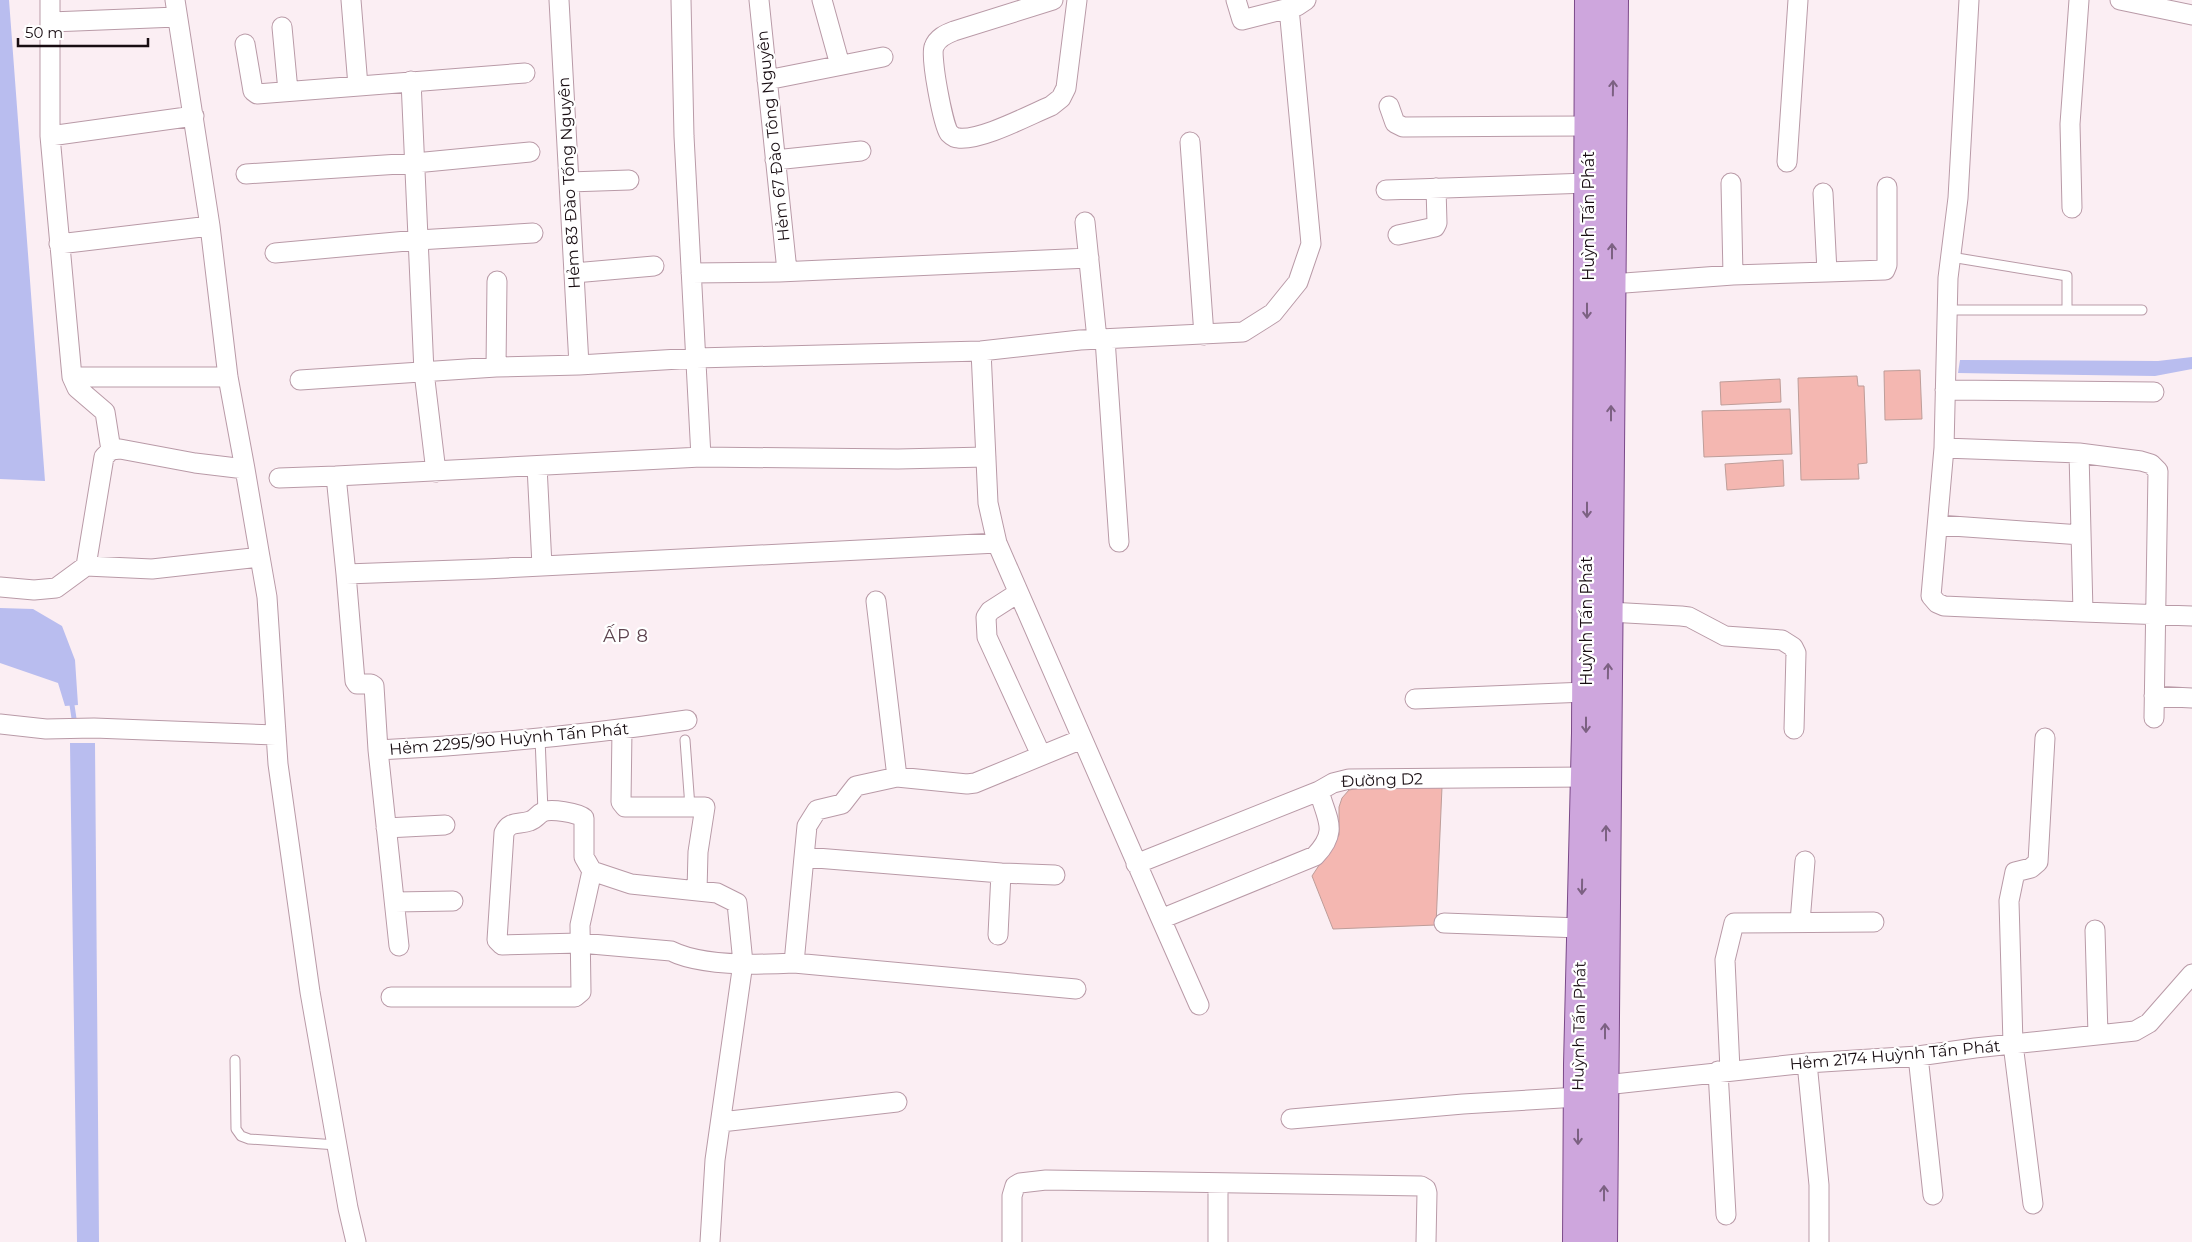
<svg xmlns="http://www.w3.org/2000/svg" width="2192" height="1242" viewBox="0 0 2192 1242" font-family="Montserrat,sans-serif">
	<rect width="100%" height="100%" fill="#fbeef3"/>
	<path fill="#b9bdef" d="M0 0H9L45 481 0 479Z
		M2192 357V369L2155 376 1958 373 1960 360 2158 361Z
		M0 608 33 609 62 626 75 660 78 705 65 706 58 683 0 663Z
		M70 743H95L99 1242H77Z"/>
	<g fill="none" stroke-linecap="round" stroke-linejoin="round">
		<path stroke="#b9bdef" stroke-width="5" d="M72 705 75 725"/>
	</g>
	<path fill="#f4b7b1" stroke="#be9d99" d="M1920 370 1922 419 1885 420 1884 371Z
		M1857 376 1858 386H1864L1867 463 1858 464 1859 479 1801 480 1798 378Z
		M1780 379 1781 402 1721 405 1720 382Z
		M1790 409 1792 454 1704 457 1702 411Z
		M1783 460 1784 486 1727 490 1725 464Z
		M1442 787 1436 925 1333 929 1312 876 1339 835V807L1342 798 1349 790 1360 788Z"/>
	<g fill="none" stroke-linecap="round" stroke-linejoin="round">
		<defs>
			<path id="lane" d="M1951 257 2067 276V310
				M1947 310H2142
				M540 738 543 811
				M685 740 690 807
				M235 1060 236 1129 241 1136 249 1139 337 1145"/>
			<path id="street" d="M50 0V136L72 377 77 388 105 412 111 450
				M175 0 210 226 228 377 245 469
				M351 0 358 86
				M559 0 579 365
				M681 0 684 136 701 457
				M759 0 787 271
				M822 0 840 65
				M1053 0 954 31C946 34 937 38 934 47 930 57 943 124 949 133 951 135 955 138 958 138 981 141 1029 115 1051 106L1061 98 1066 88 1077 0
				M1236 0 1242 20 1297 6 1306 0
				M1969 0 1958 198 1948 278 1944 448 1931 596 1937 603 1944 606 2083 612
				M2120 0 2192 15
				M51 22 177 17
				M282 27 288 91
				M245 44 253 91 257 94 525 73
				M767 80 883 57
				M411 81 424 372 436 472
				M1389 106 1395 123 1403 127 1588 126
				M50 136 194 116
				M1190 142 1204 335
				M775 160 861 151
				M1787 162 1798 0
				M246 174 415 163 530 152
				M569 182 629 180
				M1731 183 1733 275
				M1386 190 1588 183
				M2072 208 2070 124 2079 0
				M1085 222 1097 339
				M1398 235 1435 227 1437 223 1436 188
				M59 244 210 226
				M275 253 418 240 533 233
				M1827 272 1885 270 1887 265V187
				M574 273 654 266
				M691 273 779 272 1089 258
				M1611 284 1733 275 1827 272 1823 193
				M1105 339 1119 542
				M981 351 988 503 997 543 1161 919 1315 856C1339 831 1327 820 1319 791
				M496 367 497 281
				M72 377H228
				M300 380 496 367 579 365 696 358 981 351 1080 340 1243 332 1273 313 1298 282 1311 244 1289 8
				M1945 390 2154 392
				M1944 448 2079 453 2141 461 2151 464 2158 471 2154 718
				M2079 453 2083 612 2192 616
				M986 457 898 459 701 457 336 476 346 574 485 569 997 543
				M537 466 542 566
				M279 478 336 476
				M1938 525 2081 535
				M86 566 104 457 111 450 120 449 195 463 245 469 260 557
				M346 574 355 681 357 684H371L374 686 378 750
				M0 587 34 590 56 588 86 566 152 569 260 557 267 597 278 764 310 992 348 1208 356 1242
				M1018 593 990 611 986 617 987 637 1041 755
				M876 601 897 777 967 784 975 783 1082 739
				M1609 612 1681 616 1689 617 1725 636 1782 640 1793 647 1796 653 1794 729
				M2154 696 2192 698
				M1415 699 1586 692
				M0 724 46 729 94 728 276 735
				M622 730 621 802 625 807H705L698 852 697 891
				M386 828 445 825
				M804 857 807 826 817 810 842 804 856 786 897 777
				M1136 864 1319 791 1333 783 1349 779 1585 777
				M1001 873 1055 875
				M395 902 453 901
				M1161 919 1199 1005
				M1800 922 1805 861
				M1444 923 1581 928
				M2095 930 2098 1035
				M399 946 378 750C481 745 584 735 687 720
				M794 963 804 857 1001 873 998 935
				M391 997H575L581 992 580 925 592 871
				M1918 1056 1933 1195
				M1807 1063 1819 1185V1242
				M1730 1070 1725 960 1734 923 1874 922
				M1718 1071 1726 1215
				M1605 1085 1807 1063 1918 1056 1975 1048 2135 1031 2149 1023 2192 974
				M1291 1119 1463 1104 1578 1097
				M721 1122 897 1102
				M2033 1204 2013 1044 2009 901 2015 872 2031 868 2038 862 2045 738
				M710 1242 715 1160 743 963 737 903 717 893 631 884 592 871 584 857V818C579 813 549 808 543 812 538 814 536 819 530 821 519 825 510 820 504 833L497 940 502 945 580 943 671 951C701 966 759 965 794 963L1076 989
				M1012 1242V1196L1015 1186 1020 1183 1046 1180 1421 1186 1426 1189 1427 1193 1426 1242
				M1218 1242V1183"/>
			<path id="primary" d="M1577 1242 1578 1064 1586 733 1589 0
				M1603 1242 1614 0"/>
		</defs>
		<use href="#lane" stroke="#b99aa7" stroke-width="11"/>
		<use href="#street" stroke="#b99aa7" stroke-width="21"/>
		<use href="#primary" stroke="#7a4988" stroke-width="30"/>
		<use href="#lane" stroke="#fff" stroke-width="9"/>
		<use href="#street" stroke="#fff" stroke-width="19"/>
		<use href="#primary" stroke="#cea6dd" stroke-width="28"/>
	</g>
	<defs><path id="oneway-shaft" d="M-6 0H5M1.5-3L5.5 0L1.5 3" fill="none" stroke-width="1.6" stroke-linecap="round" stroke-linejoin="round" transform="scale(1.25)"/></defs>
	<g stroke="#7c6182">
		<use href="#oneway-shaft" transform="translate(1613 88) rotate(-89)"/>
		<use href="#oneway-shaft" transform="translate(1612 251) rotate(-90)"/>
		<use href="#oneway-shaft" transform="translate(1587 311) rotate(90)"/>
		<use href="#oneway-shaft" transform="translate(1611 413) rotate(-90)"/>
		<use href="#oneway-shaft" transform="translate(1587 510) rotate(90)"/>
		<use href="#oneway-shaft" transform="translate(1608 671) rotate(-89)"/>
		<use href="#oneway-shaft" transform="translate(1586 725) rotate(90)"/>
		<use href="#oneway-shaft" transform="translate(1606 833) rotate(-90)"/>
		<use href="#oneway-shaft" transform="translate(1582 887) rotate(91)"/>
		<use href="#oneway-shaft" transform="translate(1605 1031) rotate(-90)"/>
		<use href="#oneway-shaft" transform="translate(1578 1137) rotate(90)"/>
		<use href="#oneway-shaft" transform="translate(1604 1193) rotate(-90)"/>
	</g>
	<g text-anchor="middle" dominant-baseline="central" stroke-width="4.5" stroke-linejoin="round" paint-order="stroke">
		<g font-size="16" fill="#180d12" stroke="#fff">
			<text transform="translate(773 136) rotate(-96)">Hẻm 67 Đào Tông Nguyên</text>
			<text transform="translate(569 183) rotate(-93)">Hẻm 83 Đào Tống Nguyên</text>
			<text transform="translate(1588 216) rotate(-90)">Huỳnh Tấn Phát</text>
			<text transform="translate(1586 621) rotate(-90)">Huỳnh Tấn Phát</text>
			<text transform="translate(509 739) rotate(-5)">Hẻm 2295/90 Huỳnh Tấn Phát</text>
			<text transform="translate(1382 780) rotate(-2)">Đường D2</text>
			<text transform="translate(1579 1026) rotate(-89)">Huỳnh Tấn Phát</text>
			<text transform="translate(1895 1055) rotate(-5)">Hẻm 2174 Huỳnh Tấn Phát</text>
		</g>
		<g font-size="18" letter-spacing="1" fill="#5d434e" stroke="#fff">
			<text x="626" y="636">ẤP 8</text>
		</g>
	</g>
	<path d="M18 38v8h130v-8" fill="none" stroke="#180d12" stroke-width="2.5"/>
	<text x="25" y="38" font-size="15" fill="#180d12" stroke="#ffffff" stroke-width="4" paint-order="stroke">50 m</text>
</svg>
